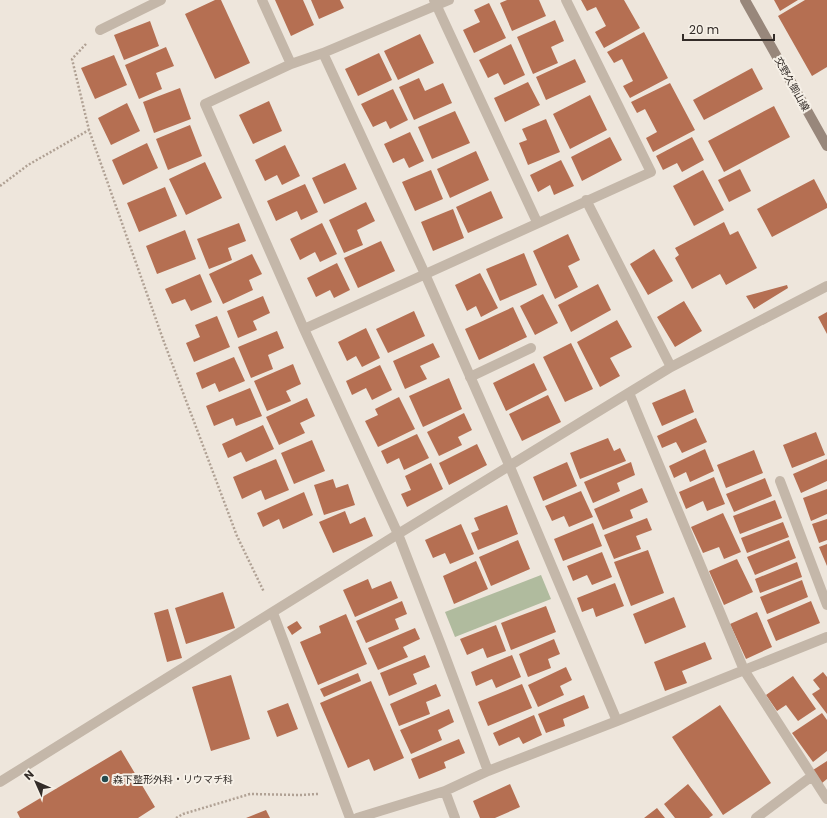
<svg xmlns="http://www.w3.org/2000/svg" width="827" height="818" viewBox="0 0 827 818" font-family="Poppins,'Noto Sans JP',sans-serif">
	<rect width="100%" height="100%" fill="#eee6dc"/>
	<path fill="#b0bb9e" d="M541 575 551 599 455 637 445 612Z"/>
	<path fill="#b56f52" d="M215 0H221L250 63 215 79 185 14Z
		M275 0H303L314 25 291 36Z
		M311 0H340L344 8 319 19Z
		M507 0H539L546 16 512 31 500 3Z
		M581 0H624L640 28 604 48 595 32 606 26 596 7 587 11Z
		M774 0H798L780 11Z
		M805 0H827V67L812 76 778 16Z
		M489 3 506 38 474 53 463 30 480 22 474 10Z
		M555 20 564 41 551 47 558 63 533 74 517 37Z
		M150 21 159 46 124 60 114 35Z
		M644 32 668 78 630 98 623 86 633 81 622 59 614 63 607 52Z
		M420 34 434 63 398 80 384 51Z
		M511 44 525 75 504 85 498 73 488 78 479 60Z
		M166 47 174 66 156 73 162 89 139 99 125 65Z
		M379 53 392 80 358 96 345 69Z
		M114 55 127 85 95 99 81 68Z
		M575 59 586 82 546 100 536 77Z
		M752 68 763 89 704 120 693 100Z
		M419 78 425 91 443 83 452 103 414 120 399 87Z
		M528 82 540 105 505 122 494 98Z
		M670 83 695 130 653 152 646 138 657 132 645 109 637 113 631 102Z
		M180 88 191 119 154 133 143 102Z
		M393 89 408 120 390 129 386 121 373 127 361 104Z
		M590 95 607 130 570 149 553 114Z
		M269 101 282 131 253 144 239 115Z
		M127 103 140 131 111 145 98 118Z
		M774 106 790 137 724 172 708 141Z
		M455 111 470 143 432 159 418 127Z
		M546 119 560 152 528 165 519 143 527 140 522 129Z
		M190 125 202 156 168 170 156 139Z
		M410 132 424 161 409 168 404 158 393 163 384 144Z
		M610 137 622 160 582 181 571 157Z
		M692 137 704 160 682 172 677 163 663 170 656 156Z
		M147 143 158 168 123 185 112 160Z
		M285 145 300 176 282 185 277 175 265 181 255 160Z
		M476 151 489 180 450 198 437 169Z
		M561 160 574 186 554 195 550 185 538 192 530 175Z
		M205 162 222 198 186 215 169 179Z
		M345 163 357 189 324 204 312 178Z
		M740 169 751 191 729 202 718 180Z
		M431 170 443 199 415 211 402 182Z
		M703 170 724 210 694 226 673 186Z
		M814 179 827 204V208L772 237 757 209Z
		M305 184 318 212 301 220 297 211 276 221 267 201Z
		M165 187 177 216 139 232 127 203Z
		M491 191 503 218 468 233 456 207Z
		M366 202 375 221 357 230 363 245 344 253 329 220Z
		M453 209 464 238 433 251 421 222Z
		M724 222 730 235 738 231 757 268 726 285 720 274 692 289 675 258 679 255 675 248Z
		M239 223 246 241 228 248 232 260 209 269 197 239Z
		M322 223 337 254 320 262 315 252 300 260 290 239Z
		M185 230 196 259 157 274 146 246Z
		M568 234 580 260 568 266 578 287 555 299 533 251Z
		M381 241 395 271 358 288 344 258Z
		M654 249 673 281 648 295 630 264Z
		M524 253 537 285 500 301 486 269Z
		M252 254 262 274 249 280 253 290 223 304 209 274Z
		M337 263 350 290 334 298 330 290 316 297 307 278Z
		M480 273 498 308 481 317 476 306 467 311 455 285Z
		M200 274 212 302 191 311 185 299 172 304 165 289Z
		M598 284 611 310 571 332 558 305Z
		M787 285 788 288 754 309 746 296Z
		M543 294 558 323 535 335 520 306Z
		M263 296 270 313 253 321 257 330 238 338 227 311Z
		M684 301 702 331 675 347 657 317Z
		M513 307 527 337 479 360 465 329Z
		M414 311 425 336 388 353 376 329Z
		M827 312V334L818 317Z
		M217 316 230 347 194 362 186 343 200 337 195 325Z
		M617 320 632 347 610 358 620 376 600 387 577 342Z
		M366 328 380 358 362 367 356 356 347 361 338 342Z
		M277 331 284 348 268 355 273 369 251 378 238 347Z
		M433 343 440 357 420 366 427 379 405 389 393 361Z
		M571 343 593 389 565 402 543 357Z
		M234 357 245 381 219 392 215 383 202 389 196 373Z
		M534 363 547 390 506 411 493 383Z
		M293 364 301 384 286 391 291 401 267 411 254 381Z
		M380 365 392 390 372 400 366 388 352 395 346 381Z
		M449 378 462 409 423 427 409 396Z
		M250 388 262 416 236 426 233 418 214 426 206 406Z
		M685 389 694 412 662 426 652 403Z
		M548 395 561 422 522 441 509 414Z
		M399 397 415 429 378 447 365 421 378 415 375 409Z
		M307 398 315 416 300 423 305 433 279 445 266 417Z
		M464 413 472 430 458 437 462 445 439 456 427 432Z
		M696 418 707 442 682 453 676 442 662 448 657 436Z
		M263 425 274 449 246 462 241 452 228 458 222 444Z
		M816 432 825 455 792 468 783 445Z
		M417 434 429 458 404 470 399 458 387 464 381 451Z
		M608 438 614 451 620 448 626 461 580 479 570 453Z
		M312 440 325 471 294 484 281 453Z
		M477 444 487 465 449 485 439 463Z
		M705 449 714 471 690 482 686 472 674 478 669 466Z
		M754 450 763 473 726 488 717 465Z
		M276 459 289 490 265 500 261 490 242 499 233 477Z
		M827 459V481L801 493 793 474Z
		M567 462 577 486 543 501 533 477Z
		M631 462 635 475 617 483 620 491 593 503 584 482Z
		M431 463 443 489 407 507 401 494 411 490 405 476Z
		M714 477 725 504 707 511 703 501 686 509 679 492Z
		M765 478 772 496 734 512 726 494Z
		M333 479 336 488 348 484 355 505 324 515 314 485Z
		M642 488 648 502 630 510 633 518 603 530 594 509Z
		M827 489V514L811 521 803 498Z
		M581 491 593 517 569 527 564 516 552 521 545 506Z
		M304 492 313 515 283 529 279 519 263 527 257 513Z
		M775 500 782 518 740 534 733 516Z
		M507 505 518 534 478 550 471 533 479 530 474 518Z
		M345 511 350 524 365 517 373 536 333 553 319 522Z
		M723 513 741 552 724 559 719 547 703 553 691 527Z
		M647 518 652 530 636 536 641 549 614 559 604 535Z
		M827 519V540L819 543 812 524Z
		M783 522 789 537 747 553 741 538Z
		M593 523 602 546 563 561 554 539Z
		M461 524 474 554 450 564 445 553 433 558 425 540Z
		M518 540 530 569 491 586 479 557Z
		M789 540 796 558 755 575 747 557Z
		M827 544V566L819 547Z
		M648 550 664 593 631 606 614 562Z
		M602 552 612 577 592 585 587 575 573 581 567 566Z
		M737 559 753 592 724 605 709 571Z
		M476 561 488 589 454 604 443 576Z
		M797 562 802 577 760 593 755 579Z
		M368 579 372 589 391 581 398 598 355 617 343 590Z
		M802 580 808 597 767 614 760 597Z
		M615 583 624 606 596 617 593 608 582 612 577 598Z
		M223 592 235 628 186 644 175 608Z
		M674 597 686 627 645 644 633 614Z
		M402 601 407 614 395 619 399 629 366 643 356 621Z
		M811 601 820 623 776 641 767 620Z
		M546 606 556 632 511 650 501 623Z
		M168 609 182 658 167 662 154 613Z
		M757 612 772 647 746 659 730 624Z
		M346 614 367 664 318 685 300 642 321 633 319 626Z
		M297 621 302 628 292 635 287 627Z
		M496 625 506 651 487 658 483 648 467 655 460 639Z
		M415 628 420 639 403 647 408 657 378 670 368 648Z
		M554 639 560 654 548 659 551 668 528 677 519 654Z
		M705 642 712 659 682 671 687 683 665 691 654 662Z
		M425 655 430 667 413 674 417 684 389 696 380 673Z
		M512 655 521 677 496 688 492 679 476 686 471 672Z
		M566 667 572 680 560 686 564 695 538 707 528 685Z
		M823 672 827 677V714L812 694 820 689 813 680Z
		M358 673 361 681 324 697 320 689Z
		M231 675 250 739 211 751 192 687Z
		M793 676 816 709 798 721 786 705 777 711 766 695Z
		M371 681 404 758 374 771 369 759 348 768 320 703Z
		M436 684 441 696 426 702 430 714 399 726 390 704Z
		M522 684 532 708 488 726 478 702Z
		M584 695 589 708 563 719 565 726 546 733 538 714Z
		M288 703 298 729 277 737 267 711Z
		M720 705 771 783 723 815 672 737Z
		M449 709 454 722 438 730 442 740 411 754 400 730Z
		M822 713 827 720V751L813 762 792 733Z
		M534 715 542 735 523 744 519 737 499 746 493 733Z
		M459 739 465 753 444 762 446 768 419 779 411 759Z
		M121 750 155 807 138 818H20L17 812Z
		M827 761V779L822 783 813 770Z
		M510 784 520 807 495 818H480L473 801Z
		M688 784 713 815 709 818H675L664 804Z
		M657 808 665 818H644Z
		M266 810 270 818H246Z"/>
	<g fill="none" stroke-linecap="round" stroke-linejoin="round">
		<path stroke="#b0a194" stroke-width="2.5" stroke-dasharray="2 2" stroke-linecap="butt" d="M86 44 72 59 89 130
			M0 186 28 165 89 130 164 342 237 536 264 592
			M176 818 183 814 250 794 300 795 318 794"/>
		<path stroke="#c4b7a9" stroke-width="10" d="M470 377 531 348
			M780 481 827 605"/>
		<path stroke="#c4b7a9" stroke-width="10" d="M262 0 291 64
			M434 0 537 222
			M449 0 323 53 291 64 205 104 304 329 398 534 441 645 488 771
			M100 30 161 0
			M323 53 425 274 510 467 617 721
			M586 200 671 367
			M304 329 651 172 566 0
			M629 393 744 670 827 799
			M273 613 350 818
			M0 782 398 534 671 367 827 286
			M445 791 455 818
			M357 818 445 791 488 771 617 721 827 637
			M756 818 812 776"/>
		<path stroke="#98877b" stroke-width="10" d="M745 0 827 146"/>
	</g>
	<circle fill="#234a4e" stroke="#f6f0e7" stroke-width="1.5" cx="105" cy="779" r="4"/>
	<g text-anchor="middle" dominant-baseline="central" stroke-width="4" stroke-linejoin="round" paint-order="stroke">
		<g font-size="10" fill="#332c28" stroke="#f6f0e7">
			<text transform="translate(792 84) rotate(61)">交野久御山線</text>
		</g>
		<g font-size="10" fill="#332c28" stroke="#f6f0e7" text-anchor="start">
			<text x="113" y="779">森下整形外科・リウマチ科</text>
		</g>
	</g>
	<g transform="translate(36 782) rotate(315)" stroke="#f6f0e7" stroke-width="3" paint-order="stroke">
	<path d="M0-3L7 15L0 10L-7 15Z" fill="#332c28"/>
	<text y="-6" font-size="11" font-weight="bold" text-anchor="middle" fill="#332c28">N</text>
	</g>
	<path d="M683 34v6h91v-6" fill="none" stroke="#332c28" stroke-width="2"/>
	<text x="689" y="34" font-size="12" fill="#332c28" stroke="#f6f0e7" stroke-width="3" paint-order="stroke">20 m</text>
</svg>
